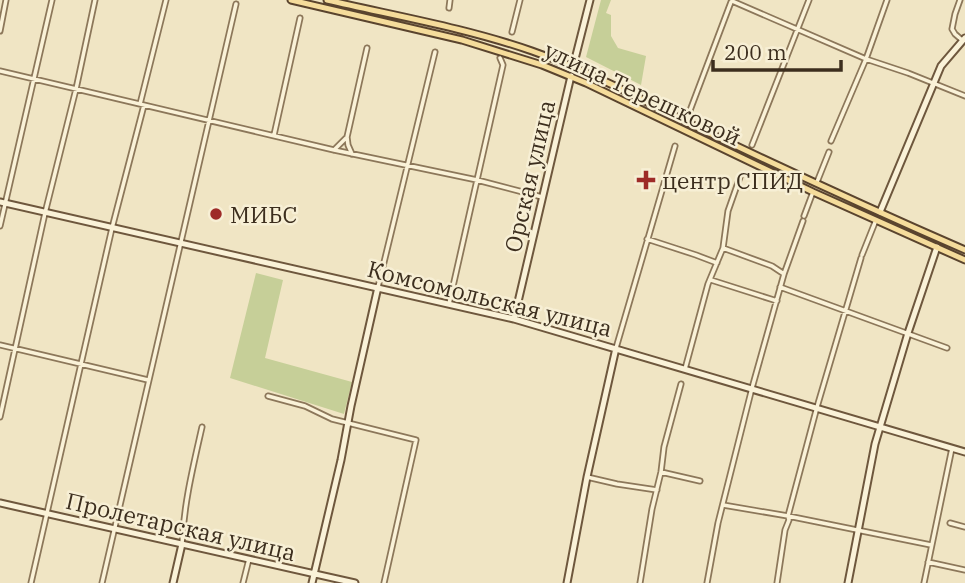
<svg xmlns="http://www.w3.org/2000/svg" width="965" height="583" viewBox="0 0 965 583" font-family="'IBM Plex Serif',serif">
	<rect width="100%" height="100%" fill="#f0e5c4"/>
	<path fill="#c6cf98" d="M601 0H611L606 13 611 15V36L618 48 646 56 641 85 586 57Z
		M256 273 283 280 265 358 352 382 344 414 230 378Z"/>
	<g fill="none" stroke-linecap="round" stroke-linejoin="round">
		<defs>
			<path id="street" d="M960 0 955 14 952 29 955 34 962 40
				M732 1 866 59 908 73 965 96
				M449 8 450 0
				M0 31 6 0
				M512 32 520 0
				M0 71 334 150 477 180 542 197
				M140 104 166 0
				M686 121 731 2
				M274 135 300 18
				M831 141 866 59 887 0
				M752 145 809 0
				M334 150 346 138
				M352 154 348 145 347 137 367 48
				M817 182 829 152
				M804 216 813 192
				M0 226 52 0
				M647 239 696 255 717 263
				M723 248 772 266 784 274
				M862 255 876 220
				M711 280 777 301
				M378 287 435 52
				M780 287 947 348
				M449 304 503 65 500 58
				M0 345 148 380
				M616 348 675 146
				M685 369 708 284 723 248 728 211 740 177
				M268 396 305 406 332 419 416 440 384 583
				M0 417 45 213 76 89 95 0
				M661 472 700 481
				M587 477 617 484 657 490
				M723 505 788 516 931 545
				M950 523 965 527
				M182 544C184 503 193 467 202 427
				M928 562 965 570
				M31 583 112 228 144 105
				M102 583 236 4
				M243 583 249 559
				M640 583 652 509 661 472 664 447 681 384
				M707 583 718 523 752 388 784 274 803 221
				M777 583 785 530 789 520 788 516 817 407 861 258
				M924 583 952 448"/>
			<path id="secondary" d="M573 67 590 0
				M0 202 514 319 965 452
				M880 212 941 66 965 38
				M514 319 571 76
				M0 503 355 583
				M173 583 182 544
				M312 583 341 460 351 406 378 287
				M567 583 587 477 616 348
				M848 583 875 444 908 333 937 247"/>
			<path id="primary" d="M291 0 462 40 542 65 586 83 813 192 965 260
				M327 0C396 16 466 28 532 51 592 72 648 103 705 131 791 172 878 212 965 250"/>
		</defs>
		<use href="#street" stroke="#8c775a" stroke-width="7"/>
		<use href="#secondary" stroke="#6e573d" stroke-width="9"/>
		<use href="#primary" stroke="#5a442e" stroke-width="9"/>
		<use href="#street" stroke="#faf2d8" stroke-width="3.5"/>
		<use href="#secondary" stroke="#faf2d8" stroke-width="5"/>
		<use href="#primary" stroke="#f5dc9b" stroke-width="5"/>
	</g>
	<g fill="#9e2b27" stroke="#f7efd5" stroke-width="2.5">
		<path d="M642.5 169.5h7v7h7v7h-7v7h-7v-7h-7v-7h7z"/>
		<circle cx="216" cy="214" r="7"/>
	</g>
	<g text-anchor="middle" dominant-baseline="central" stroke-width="5" stroke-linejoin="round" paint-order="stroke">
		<g font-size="23" fill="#3c2e1e" stroke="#f7efd5">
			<text transform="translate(643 93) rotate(25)">улица Терешковой</text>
			<text transform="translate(529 176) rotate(-77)">Орская улица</text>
			<text transform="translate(490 298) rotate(14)">Комсомольская улица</text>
			<text transform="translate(181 526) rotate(13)">Пролетарская улица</text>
		</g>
		<g font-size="23" fill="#3c2e1e" stroke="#f7efd5" text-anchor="start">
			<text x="662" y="180">центр СПИД</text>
			<text x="230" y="214">МИБС</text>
		</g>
	</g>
	<path d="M713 60v10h128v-10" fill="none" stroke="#3c2e1e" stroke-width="3.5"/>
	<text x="724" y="60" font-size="21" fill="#3c2e1e" stroke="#f7efd5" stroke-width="5" paint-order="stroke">200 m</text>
</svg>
